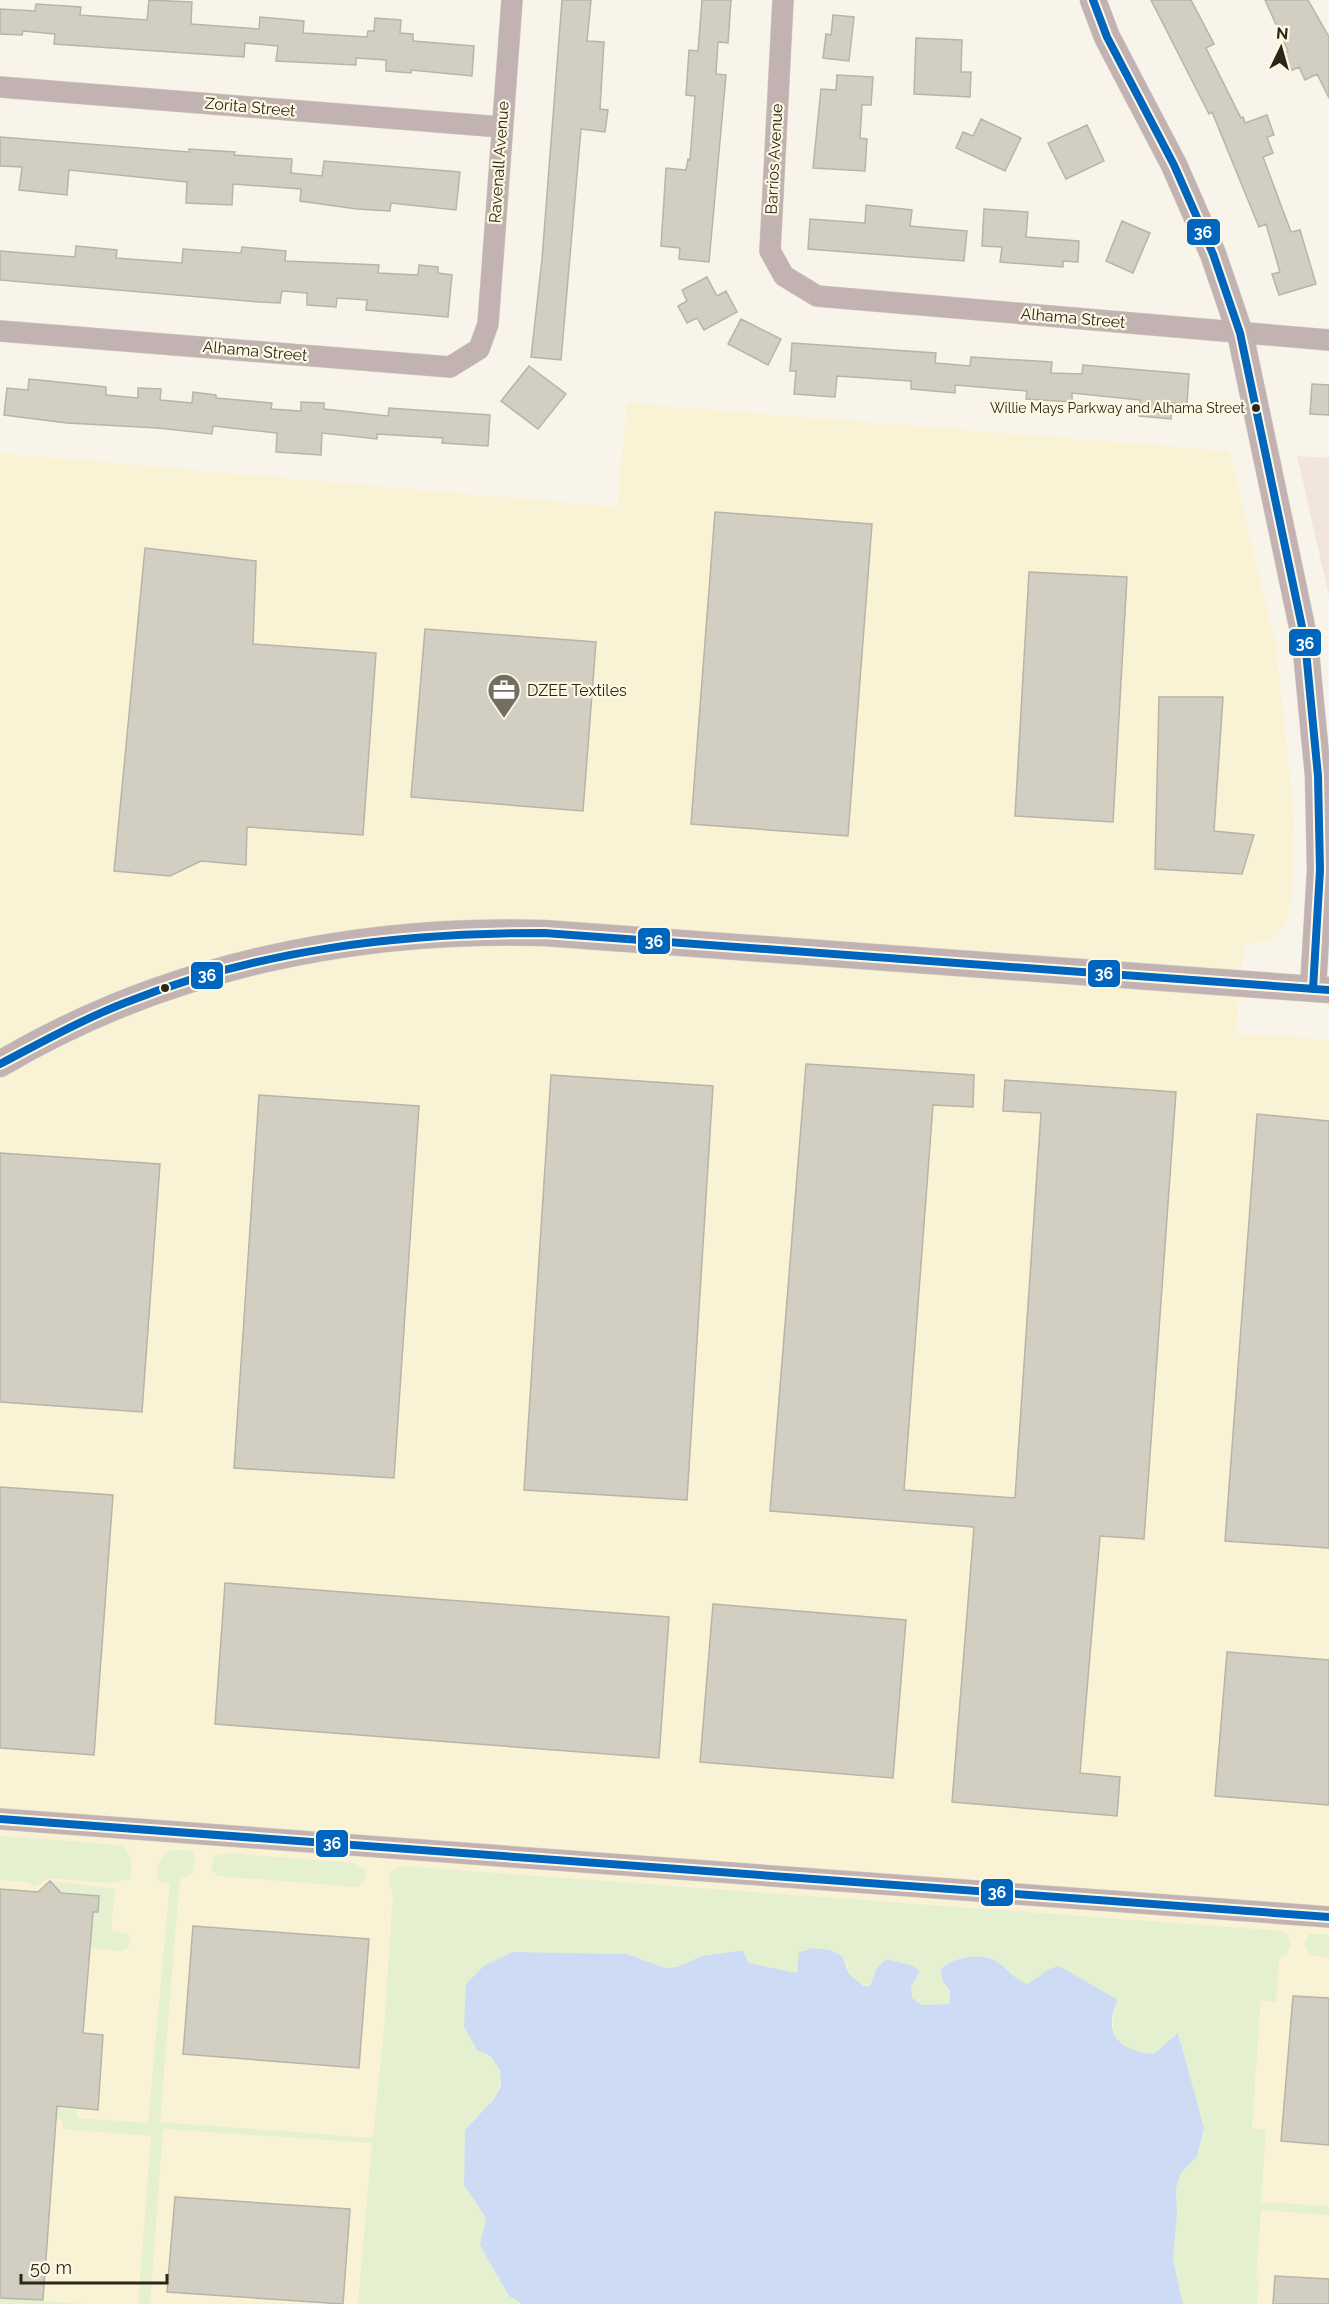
<svg xmlns="http://www.w3.org/2000/svg" width="1329" height="2304" viewBox="0 0 1329 2304" font-family="Raleway,sans-serif">
	<rect width="100%" height="100%" fill="#f8f4e9"/>
	<path fill="#f2e6dc" d="M1297 456 1329 458V596Z"/>
	<path fill="#faf2d5" d="M627 403 1229 451 1276 645 1294 816 1292 896 1286 919 1278 933 1267 941 1244 944 1236 1033 1329 1040V2304H0V453L617 507Z"/>
	<path fill="#e4f0cf" d="M0 1836 119 1845C133 1851 132 1865 131 1879L110 1883 48 1878 34 1887 29 1882 0 1880Z
		M169 1850H191L196 1859 192 1874 181 1878 179 1886 160 2122 373 2138 384 2029 393 1894 388 1878 391 1871 400 1866 1283 1931 1288 1935 1291 1945 1287 1954 1279 1957 1276 2002 1261 2000 1260 2007 1252 2129 1266 2130 1261 2202 1329 2206V2215L1261 2210 1256 2278 1259 2279 1257 2304H1183L1173 2260 1177 2214 1176 2189 1180 2174 1187 2166V2071L1179 2034 1154 2055C1148 2054 1140 2055 1135 2053 1111 2046 1109 2019 1118 2000L1049 1969 1028 1984 1021 1982 991 1959 949 1986V2004L921 2005 912 1998 910 1987 915 1977 885 1959 877 1968 870 1986H863L849 1974 847 1962C831 1951 820 1946 801 1950L798 1973 749 1963 743 1951 702 1956 677 1967 665 1968 627 1954 513 1952 477 2050C525 2073 489 2105 465 2130L464 2185 486 2219 509 2296 521 2304H358L372 2143 163 2129 150 2304H138L151 2136 63 2129V2120L0 2115V2102L77 2108V2118L148 2123 170 1883 157 1881C156 1868 158 1858 169 1850Z
		M225 1853 354 1863 365 1869C368 1876 364 1884 357 1887L218 1876 211 1870 214 1856Z
		M50 1881 115 1889 111 1930 129 1935C132 1942 129 1947 123 1951L89 1948 93 1912H98L99 1896 61 1893Z
		M1309 1934H1329V1958L1310 1955 1304 1944Z
		M0 2298 85 2304H0Z"/>
	<path fill="#cddcf4" d="M812 1948 830 1950 842 1956 849 1974 863 1986H870L877 1968 886 1959 913 1966 920 1971 911 1987 912 1998 922 2005 949 2004 950 1990 943 1982 941 1969C952 1958 977 1953 992 1959 1005 1965 1013 1980 1028 1984L1049 1969 1059 1966 1118 2000C1101 2034 1121 2052 1154 2054L1178 2033 1204 2128 1197 2156 1180 2174 1176 2189 1177 2214 1173 2260 1183 2304H522L509 2296 480 2245 486 2218 464 2185 465 2130 494 2099 501 2086 500 2070 490 2056 477 2050 464 2026 466 1984 485 1965 513 1952 627 1954 665 1968 677 1967 702 1956 738 1951H743L749 1963 797 1973 799 1952Z"/>
	<path fill="#d2cec2" stroke="#b7b4a8" stroke-width="1.5" d="M149 0 192 2 191 24 259 29 260 17 304 21 303 33 367 37 368 31H374L375 18 401 20 400 33 413 34V41L474 46 472 76 411 70V73L386 71V60L356 58V65L276 61 278 46 245 43 244 57 54 44 55 34 23 31 22 35 0 34V9L35 11 36 4 81 7 80 15 147 20Z
		M562 0H591L587 41 604 42 600 109 608 110 605 132 581 129 561 360 531 357 542 259Z
		M702 0H731L728 43 718 42 716 74 726 75 709 262 679 259 680 248 661 246 666 168 686 170 688 159 690 160 695 96 686 95 689 50 698 51Z
		M1151 0H1191L1214 44 1206 48 1241 118 1243 117 1245 123 1267 115 1274 135 1267 137 1273 153 1263 157 1291 232 1300 230 1316 284 1279 295 1272 274 1280 272 1266 224 1259 227 1212 112 1209 114Z
		M1265 0H1308L1329 37V98L1317 74 1305 80 1299 67 1288 72 1280 54 1288 51Z
		M833 15 854 17 849 61 823 58 826 34 831 35Z
		M916 38 962 40 961 72H971L970 97 914 94Z
		M837 75 873 77 871 105H862L860 138 867 139 865 171 813 168 821 89 836 90Z
		M981 119 1021 138 1005 171 956 148 963 132 973 136Z
		M1087 125 1104 161 1066 179 1048 143Z
		M0 137 189 152V149L235 152 234 155 292 159 291 173 322 176 324 161 460 172 456 210 391 203 390 211 357 209 300 201 301 189 233 184 232 205 186 203 187 182 69 170 67 195 19 190 22 167 0 166Z
		M866 205 912 210 910 226 967 231 964 261 808 249 810 219 865 223Z
		M984 209 1028 212 1026 237 1079 241 1078 262 1063 261V267L1000 262 1002 247 982 246Z
		M1122 221 1150 233 1133 273 1106 261Z
		M76 246 117 250 116 258 182 263 183 249 241 253 242 247 286 251 285 261 379 265 378 273 418 275 419 265 438 267V273L452 275 448 317 366 310 367 300 337 298 336 307 307 305V293L282 291 280 303 259 302 0 280V251L75 257Z
		M707 277 717 296 726 291 737 312 704 330 697 318 687 323 678 306 687 301 682 290Z
		M741 319 781 339 768 365 728 344Z
		M792 343 936 353 935 363 970 366 971 357 1052 362 1051 373 1082 374 1083 365 1189 374 1187 404 1172 403 1171 419 1139 416 1140 400 1072 393V402L1026 399 1027 391 955 385V393L911 389V381L837 376 835 397 794 394 796 371H790Z
		M529 366 566 394 538 429 501 401Z
		M29 379 106 387V395L138 398V388L161 389 160 400 192 403 193 392 216 395V398L272 403 271 409 301 411V402L324 403V409L388 416 389 408 490 415 488 446 442 443 443 438 377 434V439L322 433 321 455 276 452 277 433 213 426 212 434 158 428 67 423 4 415 7 388 28 390Z
		M1312 384 1329 385V415L1310 414Z
		M715 512 872 524 848 836 691 824Z
		M145 548 256 561 253 644 376 653 363 835 247 827 246 865 201 861 170 876 114 871Z
		M1029 572 1127 577 1113 822 1015 816Z
		M425 629 596 642 583 811 411 797Z
		M1159 697H1223L1214 831 1254 835 1242 874 1155 869Z
		M806 1064 974 1075 973 1107 933 1105 904 1490 1015 1498 1041 1113 1003 1111 1005 1080 1176 1092 1144 1539 1100 1536 1080 1773 1120 1777 1117 1816 952 1802 974 1527 770 1511Z
		M551 1075 713 1086 687 1500 524 1490Z
		M259 1095 419 1106 394 1478 234 1468Z
		M1257 1114 1329 1121V1548L1225 1541Z
		M0 1153 160 1164 142 1412 0 1402Z
		M0 1487 113 1495 94 1755 0 1748Z
		M225 1583 669 1617 659 1758 215 1724Z
		M713 1604 906 1620 893 1778 700 1762Z
		M1227 1652 1329 1660V1805L1215 1796Z
		M50 1881 61 1893 99 1896 98 1912H93L83 2033 103 2035 98 2110 57 2106 43 2300 0 2298V1889L38 1892Z
		M193 1926 369 1939 359 2068 183 2054Z
		M1293 1996 1329 1998V2145L1281 2141Z
		M175 2197 350 2209 343 2304 167 2292Z
		M1275 2276 1329 2279V2304H1273Z"/>
	<g fill="none" stroke-linecap="round" stroke-linejoin="round">
		<defs>
			<path id="minor" d="M783 0 770 251 784 276 817 296 1329 340
				M0 87 501 127
				M0 331 450 367 479 349 488 324 512 0
				M0 1819 1329 1917"/>
			<path id="tertiary" d="M1093 0 1107 37 1174 165 1213 254 1240 333 1305 641 1318 776 1320 870 1313 989
				M0 1064C164 967 355 927 544 933L1329 990"/>
		</defs>
		<use href="#minor" stroke="#d5d2c9" stroke-width="22"/>
		<use href="#tertiary" stroke="#d5d2c9" stroke-width="27"/>
		<use href="#minor" stroke="#c2b2b2" stroke-width="21"/>
		<use href="#tertiary" stroke="#c2b2b2" stroke-width="26"/>
		<defs>
			<path id="bus-1" d="M1093 0 1107 37 1174 165 1213 254 1240 333 1305 641 1318 776 1320 870 1313 989
				M0 1064C42 1042 83 1019 127 1002 261 949 402 933 544 933L1329 990
				M0 1819 1329 1917"/>
		</defs>
		<use href="#bus-1" stroke="#fef8e3" stroke-width="12"/>
		<use href="#bus-1" stroke="#0065bd" stroke-width="8"/>
	</g>
	<defs>
		<symbol id="office-pin" viewBox="-11 -11 22 30"><path d="M0 17L-7.5 6A9.5 9.5 0 1 1 7.5 6Z" fill="#726f62" stroke="#fef8e3"/><path d="M-6-3h4V-5.5h4V-3h4V5H-6ZM-1-4.5V-3h2v-1.5ZM-6 0V1H6V0Z" fill="#fff"/></symbol>
	</defs>
	<g fill-rule="evenodd">
		<use href="#office-pin" x="485" y="671" width="38" height="52"/>
	</g>
	<g fill="#2a2719" stroke="#fef8e3" stroke-width="2">
		<circle cx="1256" cy="408" r="5"/>
		<circle cx="165" cy="988" r="5"/>
	</g>
	<g text-anchor="middle" dominant-baseline="central" stroke-width="4.5" stroke-linejoin="round" paint-order="stroke">
		<g font-size="14" fill="#2a2719" stroke="#fef8e3" text-anchor="end">
			<text x="1245" y="408">Willie Mays Parkway and Alhama Street</text>
		</g>
		<g font-size="16" fill="#2a2719" stroke="#fef8e3">
			<text transform="translate(250 107) rotate(5)">Zorita Street</text>
			<text transform="translate(774 159) rotate(-87)">Barrios Avenue</text>
			<text transform="translate(499 162) rotate(-86)">Ravenall Avenue</text>
			<text transform="translate(1073 318) rotate(5)">Alhama Street</text>
			<text transform="translate(255 351) rotate(5)">Alhama Street</text>
		</g>
		<g font-size="16" fill="#2a2719" stroke="#fef8e3" text-anchor="start">
			<text x="527" y="690">DZEE Textiles</text>
		</g>
	</g>
	<g stroke="#fef8e3" stroke-width="2">
		<rect x="1186" y="218" width="35" height="28" rx="6" fill="#0065bd"/>
		<rect x="1288" y="628" width="34" height="29" rx="6" fill="#0065bd"/>
		<rect x="637" y="927" width="34" height="28" rx="6" fill="#0065bd"/>
		<rect x="1087" y="959" width="34" height="29" rx="6" fill="#0065bd"/>
		<rect x="190" y="961" width="34" height="29" rx="6" fill="#0065bd"/>
		<rect x="315" y="1829" width="34" height="29" rx="6" fill="#0065bd"/>
		<rect x="980" y="1878" width="34" height="29" rx="6" fill="#0065bd"/>
	</g>
	<g font-size="16" text-anchor="middle" font-weight="bold" fill="#fff">
		<text x="1203" y="238">36</text>
		<text x="1305" y="649">36</text>
		<text x="654" y="947">36</text>
		<text x="1104" y="979">36</text>
		<text x="207" y="981">36</text>
		<text x="332" y="1849">36</text>
		<text x="997" y="1898">36</text>
	</g>
	<g transform="translate(1281 48) rotate(5)" stroke="#fef8e3" stroke-width="4.5" paint-order="stroke">
	<path d="M0-4.5L10 22L0 15L-10 22Z" fill="#2a2719"/>
	<text y="-9" font-size="16" font-weight="bold" text-anchor="middle" fill="#2a2719">N</text>
	</g>
	<path d="M21 2274v9h146v-9" fill="none" stroke="#2a2719" stroke-width="3"/>
	<text x="30" y="2274" font-size="18" fill="#2a2719" stroke="#fef8e3" stroke-width="4.5" paint-order="stroke">50 m</text>
</svg>
